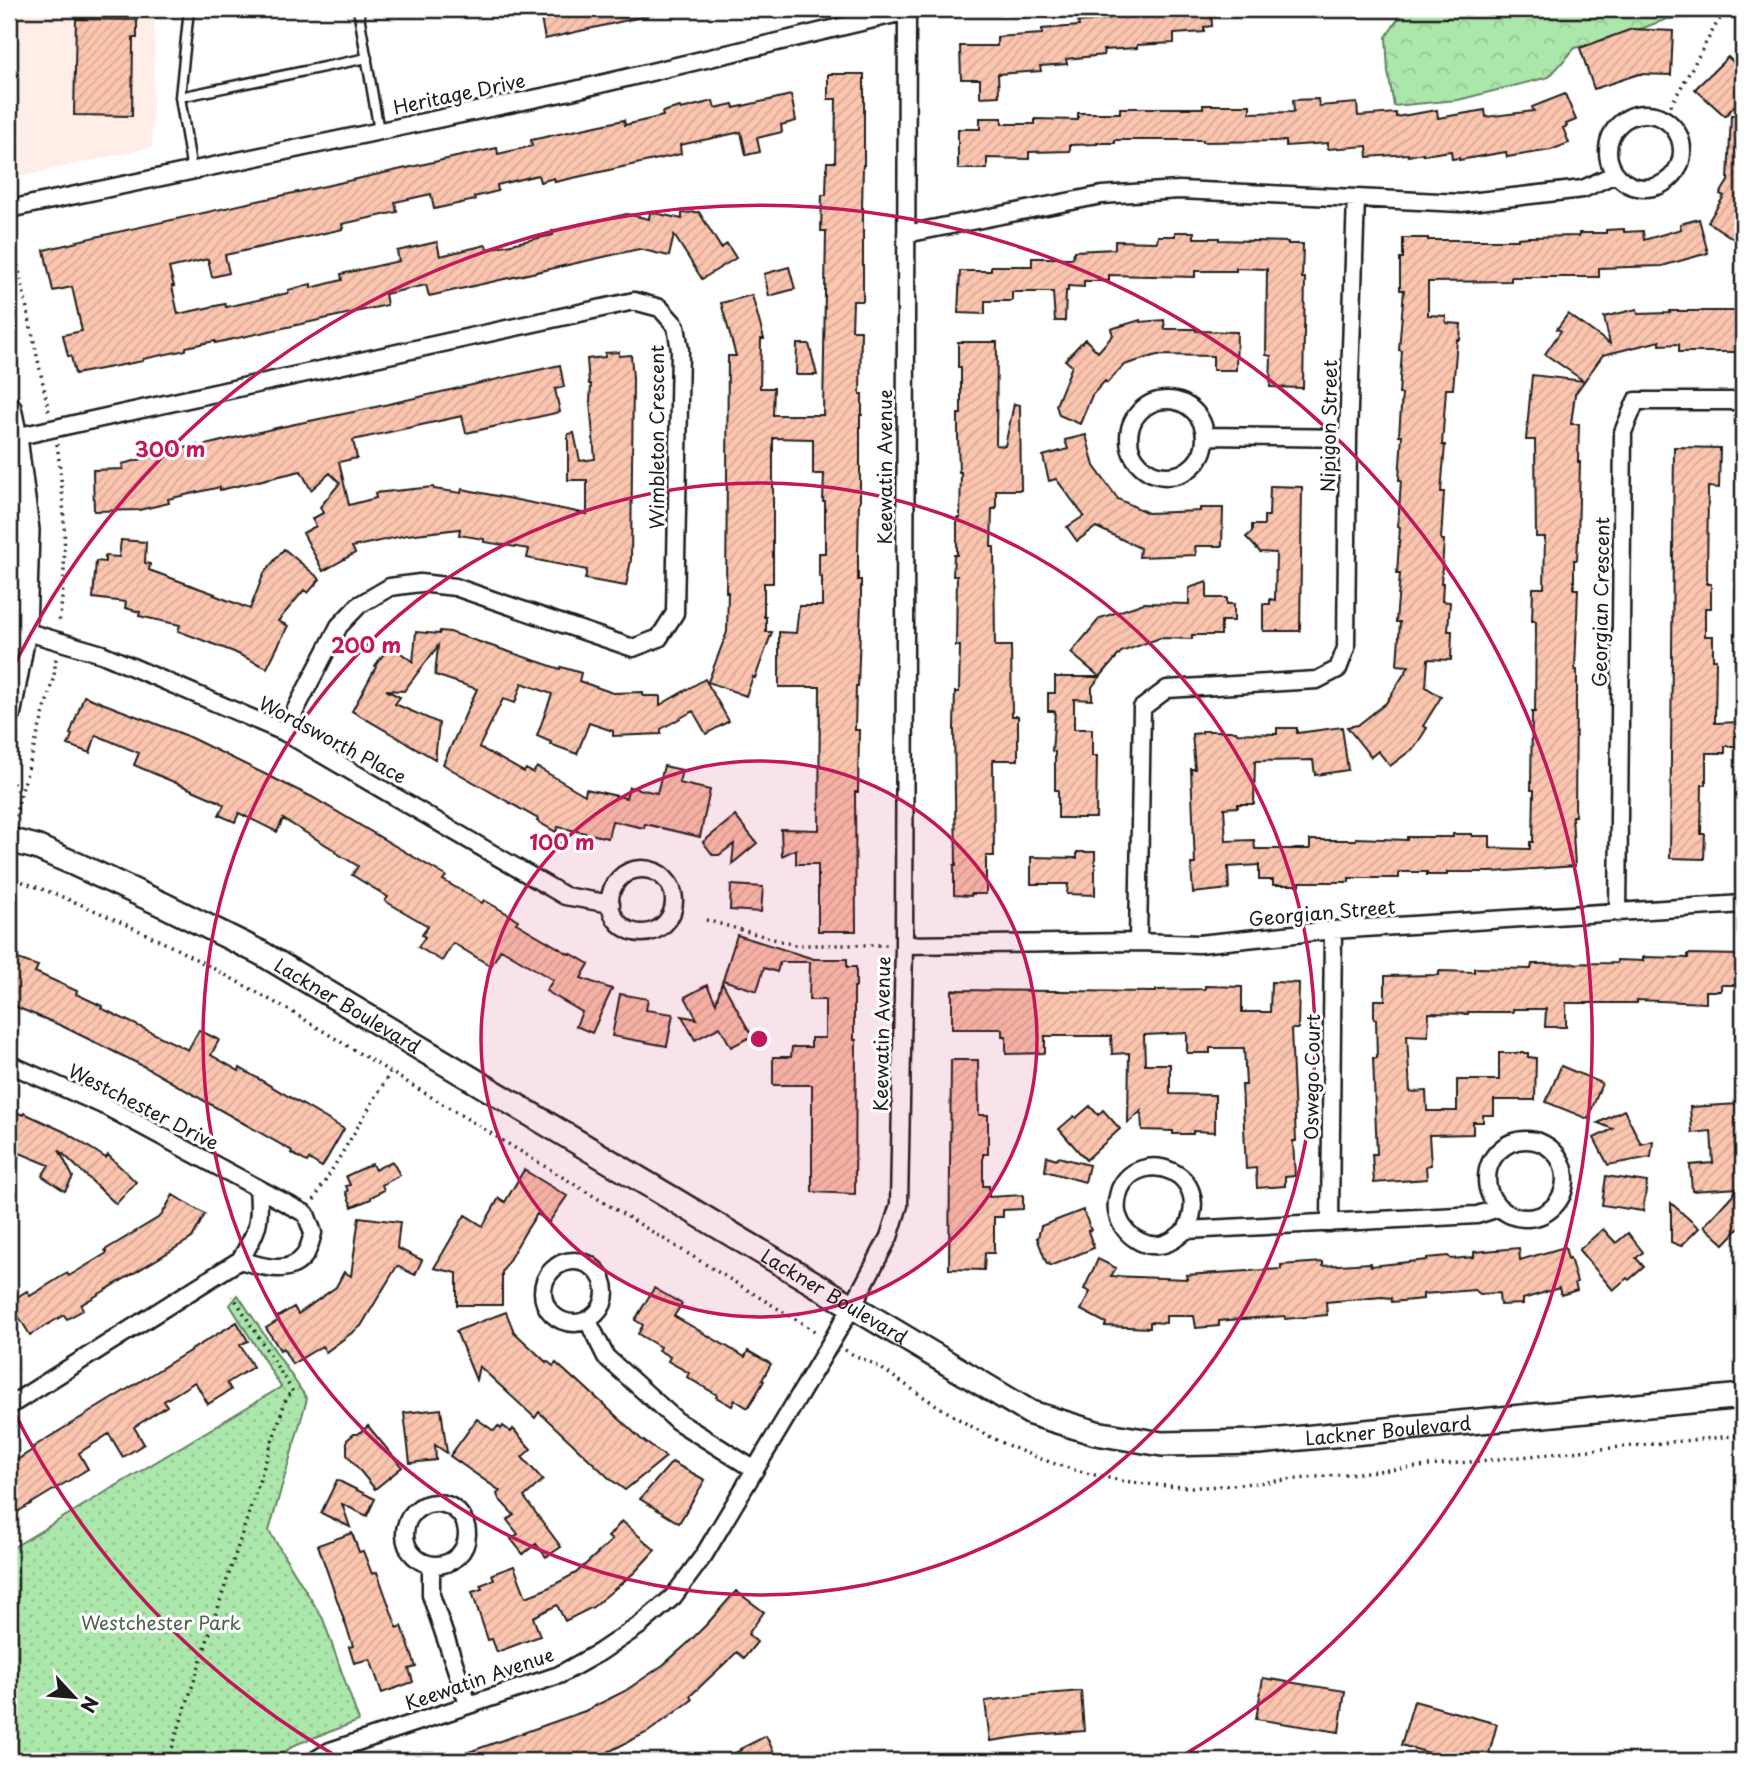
<svg xmlns="http://www.w3.org/2000/svg" width="1752" height="1770" viewBox="0 0 1752 1770" font-family="'Playpen Sans',sans-serif">
	<defs>
		<pattern id="grass-dots" width="8" height="8" patternUnits="userSpaceOnUse" patternTransform="scale(1.75)"><rect width="8" height="8" fill="#abe6ab"/><path d="M2 2h.1M6 6h.1" fill="none" stroke="#93c593" stroke-width="1.8" stroke-linecap="round"/></pattern>
		<pattern id="forest-crowns" width="20" height="18" patternUnits="userSpaceOnUse" patternTransform="scale(1.75)"><rect width="20" height="18" fill="#abe6ab"/><path d="M2 6a3 3 0 1 1 6 0M12 15a3 3 0 1 1 6 0" fill="none" stroke="#93c593"/></pattern>
		<pattern id="building-hatch" width="6" height="6" patternUnits="userSpaceOnUse" patternTransform="scale(1.75)"><rect width="6" height="6" fill="#fcc5af"/><path d="M-1 1l2-2M0 6l6-6M5 7l2-2" fill="none" stroke="#d7a996"/></pattern>
	</defs>
	<rect width="100%" height="100%" fill="#fff"/>
	<filter id="ink" filterUnits="userSpaceOnUse"><feTurbulence type="fractalNoise" baseFrequency=".0143" numOctaves="2"/><feDisplacementMap in="SourceGraphic" scale="14" xChannelSelector="R" yChannelSelector="G"/><feConvolveMatrix kernelMatrix="1 2 1 2 8 2 1 2 1" color-interpolation-filters="sRGB"/></filter>
	<g filter="url(#ink)">
		<path fill="#feeee7" d="M9 9H155L152 147 9 179Z"/>
		<path fill="url(#grass-dots)" stroke="#648164" stroke-width="2" d="M238 1295 307 1399 269 1531 323 1619 359 1721 297 1744 270 1761H9V1550L281 1387 230 1305Z"/>
		<path fill="url(#forest-crowns)" stroke="#648164" stroke-width="2" d="M1414 9H1743V16L1741 15 1667 19 1624 35 1575 48 1549 77 1458 100 1394 106 1388 72 1386 37 1404 10Z"/>
		<path fill="url(#building-hatch)" stroke="#1c1c1c" stroke-width="2" d="M539 9H649L650 15 545 39Z
			M1146 9H1211L1212 26 1204 27V32L1174 34V43L1137 45V48L1103 50 1104 55 1066 59 1067 64 1040 66 1041 71 998 74 999 96 980 97V79H961L960 46H997V37L1042 34V29L1079 26 1078 22 1110 19 1109 14 1146 11Z
			M76 19 137 20V38H133L132 116 74 115Z
			M1632 29 1673 31 1671 75 1639 74 1594 89 1580 48Z
			M1728 57 1743 71V97L1725 116 1695 89Z
			M828 74H864V165H863L862 208H863V301H853L852 330H861L860 394H862V415H860V502H859L858 553V580H861V602L858 686H856L855 730H859L858 792H855L856 931H818V864H796V849L782 856 781 829 819 830 820 687H779V632L796 633 799 606H822V577H819V553H825V502H823L824 474H813V439L773 438V583H764V617H766V632H772L755 678 753 677 746 696 708 682 727 632 728 592H726L728 356H736L721 303 752 295 764 339H761L760 388H774L773 415H823L826 231H821L822 195H826L827 162H835L836 99H828Z
			M1565 94 1576 120 1566 124 1567 126 1563 128 1569 143 1551 150 1507 157 1506 152 1459 160V158L1452 159 1451 151 1423 155V153L1408 156V154L1368 157 1367 146 1328 149V143L1286 146V141L1203 142V140H1115V143H1097V144L1070 145V151L1029 152V159L987 158V169H958V129H980V118H1002V124H1035V119L1078 120V113H1120V108H1203V105H1250V113L1294 112 1293 100 1318 99 1319 106 1357 103 1358 116 1396 113V117L1437 110 1438 118 1485 110 1486 117 1534 111 1532 107Z
			M791 95 796 121 781 125 782 132 757 138 760 152 746 155 741 132 680 145 681 154 555 182 554 178 540 182 538 175 497 185 498 191 474 197 475 200 434 209 431 194 395 202 397 212 342 224 343 229 225 255 229 273 212 277 208 259 169 268 174 286H172L178 314 225 304 226 307 249 302 288 293V290L311 284V288L342 280 341 274 399 261 397 251 437 242 440 256 486 245 487 249 511 244 553 235 552 231 627 214 649 219 650 212 682 219V213L699 212 721 248 727 244 736 258 702 279 674 235 669 256 639 249 429 296 426 285 413 288 385 294 387 305 215 343V341L186 347V350L143 359V361L75 374 71 356H68L63 335 82 331 72 287 53 291 44 250 78 242 77 241 497 148 498 154 532 146 531 140 624 120 625 125 663 116 662 112 680 107 681 109 713 101 715 108 733 104 734 108Z
			M1731 115H1743V225L1734 239 1708 222 1724 196 1720 194 1728 181Z
			M1699 219 1708 253 1662 266 1599 268V277H1511V281L1428 282V315L1446 316V323L1461 324 1460 340H1457L1453 389H1446L1442 445H1445L1441 492H1444L1441 540H1444L1441 583H1443L1442 601 1450 602 1448 631H1452L1451 660 1428 659 1426 687 1441 697 1423 726 1427 728 1415 747 1390 766 1378 751 1371 757 1347 727 1358 725 1386 703 1409 666 1397 665 1400 622H1396L1400 574H1397L1400 527 1398 526 1401 480H1399L1402 435H1399L1402 394H1399L1402 351 1399 350 1404 290H1400V258H1403V238H1428V240H1518V238L1529 237 1579 236V233H1606V230L1624 229V232L1643 231 1644 240 1681 229 1680 224Z
			M1175 232H1194V238H1219V240L1288 242V244H1303L1302 278H1305L1303 388 1270 387 1271 356 1266 355 1267 269 1236 268V271H1195V277L1109 275V281H1084V287L1068 286V291H1066L1065 321H1055L1053 292H1012V301H985V314L958 313 960 271H991V266H1032V258H1073L1074 251 1115 249V241L1157 242 1158 236H1175Z
			M789 267 795 289 769 296 764 274Z
			M1637 309 1638 314 1670 313V311H1741L1740 352H1679V344L1660 345V341L1603 355 1575 394 1571 424H1579L1578 462H1580L1578 537 1577 560H1574V589H1578L1575 670H1577V693L1576 694 1575 816H1572L1575 866 1493 872H1447V875H1427V872H1399V878H1349V882H1300V885H1273V880H1259V865L1228 867 1229 889 1193 893 1191 864H1195L1191 769H1195L1192 734 1202 733V731H1236L1237 733 1277 734V728H1297V733L1342 727 1348 770 1315 775 1313 760 1255 761 1254 804H1238V807L1224 808 1226 841 1254 840 1255 849H1310V840H1356V838L1407 840V837H1453V834H1472V836H1490V848L1530 849V842H1533L1534 790H1531L1532 712H1535L1536 621H1532L1533 588H1544L1545 537H1536L1535 440H1526L1532 375 1584 381 1545 354 1561 331 1557 329 1568 314 1610 344 1604 317Z
			M1140 320V322L1164 320 1165 329H1196V331L1237 332 1236 370H1213V356L1157 355 1124 365 1107 383 1105 381 1092 395 1080 424 1059 415 1056 405 1072 366 1065 360 1085 339 1098 352 1113 335 1111 329Z
			M958 342H997L996 445 1005 446 1014 404 1020 405 1021 490H996V509H992L991 547H994L995 646H1011L1012 716H1018V760H993L994 856H986V894H971V896L954 895V865H956L954 727 955 692H959L960 646H956L957 576H953L954 555H957V518H960L961 472H959L958 437V414H961V367H958Z
			M797 344H809L817 375H796Z
			M619 352V356L631 355 633 378 631 560 626 586 585 579 587 570 527 558 529 549 484 542V539L459 535 460 529 407 535 352 547 355 553 323 571 303 533 316 526 312 519 323 513 320 507 340 483 330 473 311 490 301 471 220 490V487L168 499 169 503 139 510 94 511 93 470 123 469 122 464 163 454V453L197 445V447L276 428 358 411 560 365 564 387 555 389 560 412 466 433 462 416 353 440 357 458 339 462 349 505 376 498 375 493 433 487 434 489 461 493 462 489 587 514V480H568V434L574 433 580 461 595 459 590 402 591 384H589L587 359 605 357V353Z
			M1086 435 1094 466 1118 499 1148 513 1200 511V508H1223L1222 546H1195L1196 555 1139 557 1140 548 1096 527 1077 541 1067 527 1084 516 1056 479 1049 481 1043 456 1068 449 1065 440Z
			M1674 447 1720 448 1719 488 1708 487 1707 584H1711V608H1705V636H1713V659H1716L1715 723 1743 722V746H1725V753H1706V785H1702L1701 834H1705L1704 859 1670 858Z
			M1270 486 1302 487 1300 631H1263V604H1270V599L1275 600 1276 553 1260 552 1246 537 1252 532V525H1264V516H1269Z
			M121 540 146 542 145 563 150 564 149 570 215 594 214 595 250 609 264 573 284 549 320 579 308 593 304 590 278 621 288 626 267 668 234 652 178 631 180 625 139 616 140 612 125 608 126 602 93 598 96 561 105 562V556L119 557Z
			M1207 582V598H1227V604H1234V621H1221V635H1192V639L1160 638 1121 652 1100 677 1071 653 1100 618 1144 603 1189 604V588Z
			M440 631 450 632 560 669 561 667 581 673 579 681 613 693 643 692V696H660V705L705 679 729 721 706 734 693 711 661 729V734L613 736V731L589 723 577 754 550 744 551 742 537 736 552 694 522 683 515 703 503 699 479 747 524 772 526 769 533 773 537 767 585 795 586 789 626 798 629 787 657 793 664 766 682 770 679 783 710 790 700 837 645 824 644 828 612 821 608 838 558 827 556 832 537 821 538 819 449 768 443 764 477 689 435 675 438 646 404 691 386 690 400 697 395 704 439 723 435 759 352 711 376 667 375 666 390 645 413 662 416 632 439 634Z
			M1055 677H1100L1092 687V700L1074 699V729H1092V756H1097L1096 818H1058V790H1055V752L1052 751 1055 711H1048V693H1055Z
			M84 696 185 735 312 797 446 876 443 880 482 903 484 900 518 920 516 923 569 954 570 953 589 964 581 978 612 989 592 1033 576 1026 582 1012 546 991 553 980 501 949 491 966 453 943 442 961 418 947 425 937 422 935 428 926 385 901 388 897 352 875 358 866 335 852 336 851 283 819 277 832 239 813 235 822 219 815 224 805 218 801 134 765 139 753 96 735 90 753 68 745 72 735 70 734Z
			M735 816 757 843 732 864 734 844 719 855H713L703 842Z
			M1077 852H1095V895L1067 894 1068 884H1031V857L1077 858Z
			M731 885 763 887 761 912 730 910Z
			M737 935 814 959H847V967H856V987H854V1040H856L855 1194 812 1192V1085H773V1057H791L792 1047H811V1038H825V1000H809L810 962H780L777 972 764 968 757 991 723 980Z
			M1688 954 1743 955V985H1721V991H1706V1003L1637 1000V1003H1566V1027H1545L1546 1009H1513V1012H1468V1014L1429 1013 1428 1036 1407 1035 1410 1092 1426 1091 1427 1111H1457V1080H1499V1053H1528V1057L1536 1058 1535 1100H1494V1115H1483V1122H1473V1134L1429 1135 1431 1165 1426 1166 1427 1179 1374 1183 1372 1154H1377L1373 1058H1377L1376 1019H1374V1000H1385V976L1439 975V971L1474 972V968L1531 969 1532 964 1617 963V960L1643 961V957L1688 958Z
			M15 958 38 966 35 972 77 991 76 994 102 1006 101 1008 188 1050 199 1030 219 1040 211 1055 239 1071 240 1068 344 1129 322 1167 309 1159 307 1162 291 1153 292 1151 145 1067 62 1026 9 1004V974Z
			M722 982 752 1036 731 1047 720 1027 695 1040 682 1016 697 1019 685 997 707 985 716 1003Z
			M1271 982 1299 983 1298 1029H1291L1296 1141H1293L1295 1176 1285 1177V1186L1257 1188 1256 1168 1246 1169 1242 1085H1246L1244 1048H1210V1053H1187V1033L1144 1035 1145 1064H1170V1094L1215 1095V1132L1193 1131V1134H1173V1131L1142 1130 1141 1111 1128 1123 1129 1053 1112 1054 1111 1036H1045V1053L1006 1054V1036H1002V1029H952V990L1156 992V990L1205 989V986L1242 987V1012H1270Z
			M620 994 648 999 646 1010 673 1014 667 1046 612 1036Z
			M951 1060H978L979 1115H988V1154H983V1186H989V1197L1023 1195V1209L1003 1210V1217H994V1253H985L984 1270 949 1269Z
			M1561 1066 1602 1083 1588 1119 1546 1102Z
			M1738 1104 1741 1139 1735 1140 1739 1188 1692 1191 1690 1165 1713 1163 1711 1131 1692 1133 1690 1107Z
			M1090 1106 1098 1115 1103 1110 1120 1129 1086 1160 1059 1129 1074 1116 1076 1118Z
			M9 1109 23 1115 24 1113 65 1132 106 1158 108 1155 136 1182 116 1204 59 1150 73 1177 65 1191 42 1176 49 1165 20 1153 9 1178Z
			M1624 1110 1641 1144 1653 1141 1651 1157 1608 1165 1594 1138 1613 1129 1598 1123Z
			M1047 1156 1057 1159 1058 1157 1089 1165 1085 1182 1045 1171Z
			M392 1161 400 1175 382 1185 384 1190 371 1197V1199L352 1207 346 1192 348 1191 346 1186 350 1185 346 1176 372 1164 375 1170Z
			M524 1170 567 1196 549 1222 537 1214 524 1234 502 1272V1305H457V1273L434 1268 465 1215 483 1226 499 1198 505 1202Z
			M1606 1176 1647 1182 1643 1211 1602 1205Z
			M1743 1183V1224L1724 1244 1704 1226Z
			M173 1195 205 1214 192 1238 81 1305 83 1310 67 1319 64 1315 30 1335 14 1309 18 1307 14 1299 27 1291 30 1296 67 1273 69 1276 107 1253 105 1250 161 1216Z
			M1671 1203 1699 1228 1681 1246 1671 1242Z
			M1083 1210 1091 1230 1088 1231 1094 1248 1050 1266 1049 1263 1047 1264 1037 1238H1038L1041 1226Z
			M359 1217 400 1222 397 1248 422 1260 415 1275 397 1266 361 1326 326 1352 322 1346 292 1364 283 1348 280 1350 266 1328 279 1320 277 1317 294 1307 298 1314 336 1287 344 1272 351 1276Z
			M1603 1229 1616 1243 1628 1233 1643 1252 1636 1258 1644 1267 1629 1280 1627 1278 1613 1290 1579 1250Z
			M1565 1247 1568 1259 1570 1258 1577 1282 1575 1283 1577 1290 1561 1295 1559 1288 1523 1299V1304L1500 1305 1499 1293 1480 1294 1475 1290 1423 1294V1299L1392 1302 1391 1298 1382 1297 1326 1302 1327 1315 1285 1319V1316L1229 1320 1219 1321V1326L1196 1328 1194 1316H1166V1323L1150 1322V1328L1105 1326 1106 1323 1081 1310 1090 1292 1084 1289 1098 1259 1116 1268 1111 1276 1187 1279 1186 1275 1281 1269V1265L1323 1262V1266L1370 1263 1371 1266 1427 1260V1258L1448 1256 1451 1259 1474 1257V1252L1519 1248 1520 1260Z
			M654 1288 682 1304 674 1316 745 1357 748 1351 771 1364 762 1380 764 1381 748 1408 735 1400 732 1406 716 1397 717 1395 687 1377 689 1373 668 1361 670 1357 658 1350 660 1347 638 1334 643 1325 635 1320Z
			M506 1312 514 1332 546 1362 547 1361 553 1366 556 1363 575 1380 576 1379 641 1439 666 1457 625 1490 610 1479 539 1412 535 1418 479 1366 476 1380 456 1331Z
			M237 1322 248 1341 240 1345 253 1367 227 1383 231 1390 208 1404 195 1382 164 1401 167 1406 134 1427 144 1444 123 1457 109 1434 79 1453 88 1469 9 1517V1465L34 1449 33 1447Z
			M441 1409 447 1453 435 1445 436 1460 410 1463 404 1413Z
			M477 1419 494 1431 498 1426 501 1429 503 1426 511 1432 513 1429 531 1449 522 1457 543 1480 524 1497 561 1547 546 1557 536 1544 523 1554 511 1539 518 1534 507 1520 514 1515 499 1499 497 1494 500 1491 450 1456Z
			M368 1426 402 1467 375 1489 347 1455V1440L354 1434H358Z
			M672 1462 705 1480 679 1523 640 1499Z
			M337 1480 375 1499 367 1516 342 1504 350 1527 321 1513Z
			M622 1521 655 1550 635 1572 593 1607 565 1621 557 1605 533 1617 540 1636 497 1652 492 1639 488 1640 472 1592 482 1589 480 1585 494 1580 492 1574 514 1566 526 1597 546 1589 576 1573 612 1540 608 1537Z
			M352 1533 359 1552 363 1551 372 1574 377 1572 397 1628 402 1626 416 1667 409 1669 413 1682 382 1693 370 1659 354 1663 349 1647 353 1646 318 1545Z
			M736 1591 764 1612 748 1634 757 1642 744 1658 737 1652 690 1696 692 1700 648 1732 602 1755 583 1761H449V1759L585 1711 625 1691 663 1665 688 1643 707 1624Z
			M1263 1678 1345 1691 1339 1732 1256 1719Z
			M1081 1691 1084 1731 1032 1735 990 1741 985 1701 1034 1695Z
			M1414 1701 1497 1724 1487 1761H1458L1401 1745Z
			M766 1736 778 1761H720L741 1750 740 1749Z"/>
		<g fill="none" stroke-linecap="round" stroke-linejoin="round">
			<defs>
				<path id="lane" d="M189 9 180 97 192 171
					M358 9 379 131
					M180 97 367 58"/>
				<path id="street" d="M1608 151a37 37 0 1 1 74 0a37 37 0 1 1-74 0Z
					M1356 198 1461 203 1583 189 1615 174
					M9 209 571 91 916 9
					M906 234 1102 195 1179 190 1356 198 1348 438 1346 648 1338 669 1317 680 1167 689 1142 708 1138 942
					M1129 438a38 38 0 1 1 76 0a38 38 0 1 1-76 0Z
					M1206 436 1348 438
					M15 437 634 301 660 308 676 326 680 350 675 613 659 638 633 648 455 587 420 583 390 587 359 605 339 626 284 732
					M24 631 102 654 284 732 565 896 611 904
					M610 901a32 32 0 1 1 64 0a32 32 0 1 1-64 0Z
					M1618 913 1623 432 1636 401H1743
					M904 945 1138 942 1199 944 1333 930 1743 904
					M9 1064 107 1107 306 1214 313 1233C311 1240 309 1249 305 1255 289 1277 261 1266 240 1260L9 1406
					M1487 1179a39 39 0 1 1 78 0a39 39 0 1 1-78 0Z
					M1330 1223 1333 930
					M1186 1230C1216 1171 1139 1146 1120 1189 1117 1198 1115 1207 1118 1216 1125 1238 1151 1254 1173 1240 1178 1237 1182 1233 1186 1230L1477 1215 1499 1208
					M240 1260C258 1231 261 1222 258 1189
					M543 1292a31 31 0 1 1 62 0a31 31 0 1 1-62 0Z
					M588 1321 606 1357 677 1421 755 1470
					M405 1534a31 31 0 1 1 62 0a31 31 0 1 1-62 0Z
					M431 1566V1595L468 1704
					M314 1761 330 1751 559 1675 600 1652 640 1625 673 1597 704 1555 852 1307 889 1237 899 1205 904 945 907 11"/>
				<g id="secondary">
					<path d="M9 408 15 437 27 530 24 631 9 711"/>
					<path id="s1" d="M9 840 36 847 73 863 166 906 261 953 1031 1413 1096 1433 1162 1444 1259 1442 1743 1396"/>
				</g>
			</defs>
			<use href="#lane" stroke="#1c1c1c" stroke-width="13"/>
			<use href="#street" stroke="#1c1c1c" stroke-width="21"/>
			<use href="#secondary" stroke="#1c1c1c" stroke-width="28"/>
			<path stroke="#1c1c1c" stroke-width="3.5" stroke-dasharray="2 5" stroke-linecap="butt" d="M1664 118 1717 23 1727 9
				M9 224 49 412
				M57 444C65 504 68 563 59 623
				M9 777 21 797
				M13 823 54 676 56 658
				M9 877C55 893 100 912 144 933 195 957 243 985 292 1012L818 1333
				M706 920 795 945H889
				M314 1200 390 1073
				M845 1350C856 1357 868 1360 879 1367 927 1399 976 1434 1031 1455 1084 1476 1141 1487 1198 1487 1217 1487 1237 1484 1256 1483L1743 1435
				M168 1761 287 1396 293 1392 233 1296"/>
			<use href="#lane" stroke="#fff" stroke-width="8"/>
			<use href="#street" stroke="#fff" stroke-width="16"/>
			<use href="#secondary" stroke="#fff" stroke-width="23"/>
		</g>
	</g>
	<circle cx="759" cy="1039" r="278" fill="#c2185b" fill-opacity=".12"/>
	<g fill="none" stroke="#c2185b" stroke-width="3.5">
		<circle cx="759" cy="1039" r="278"/>
		<circle cx="759" cy="1039" r="556"/>
		<path d="M343 1760A833 833 0 0 1 10 1404M10 674A833 833 0 1 1 1175 1760"/>
	</g>
	<g text-anchor="middle" dominant-baseline="central" stroke-width="6" stroke-linejoin="round" paint-order="stroke">
		<g font-size="19" fill="#1c1c1c" stroke="#fff">
			<text transform="translate(459 93) rotate(-12)">Heritage Drive</text>
			<text transform="translate(1328 426) rotate(-89)">Nipigon Street</text>
			<text transform="translate(656 437) rotate(-90)">Wimbleton Crescent</text>
			<text transform="translate(884 467) rotate(-90)">Keewatin Avenue</text>
			<text transform="translate(1600 602) rotate(-89)">Georgian Crescent</text>
			<text transform="translate(333 739) rotate(28)">Wordsworth Place</text>
			<text transform="translate(1322 912) rotate(-5)">Georgian Street</text>
			<text stroke="none"><textPath href="#s1" startOffset="378">Lackner Boulevard</textPath></text>
			<text transform="translate(881 1034) rotate(-89)">Keewatin Avenue</text>
			<text transform="translate(1311 1077) rotate(-89)">Oswego Court</text>
			<text transform="translate(144 1106) rotate(27)">Westchester Drive</text>
			<text stroke="none"><textPath href="#s1" startOffset="945">Lackner Boulevard</textPath></text>
			<text stroke="none"><textPath href="#s1" startOffset="1535">Lackner Boulevard</textPath></text>
			<text transform="translate(479 1678) rotate(-19)">Keewatin Avenue</text>
		</g>
		<g font-size="19" fill="#4e634e" stroke="#fff">
			<text x="161" y="1622">Westchester Park</text>
		</g>
	</g>
	<circle cx="759" cy="1039" r="10" fill="#c2185b" stroke="#fff" stroke-width="3.5"/>
	<g font-size="21" text-anchor="middle" font-weight="bold" fill="#c2185b" stroke="#fff" stroke-width="6" stroke-linejoin="round" paint-order="stroke">
		<text x="170" y="457">300 m</text>
		<text x="366" y="653">200 m</text>
		<text x="562" y="850">100 m</text>
	</g>
	<rect width="1752" height="1770" fill="none" stroke="#fff" stroke-width="35"/>
	<rect x="18" y="18" width="1717" height="1735" fill="none" stroke="#1c1c1c" stroke-width="2.5" filter="url(#ink)"/>
	<g transform="translate(74 1697) rotate(116)" stroke="#ffffff" stroke-width="5" paint-order="stroke">
	<path d="M0-5L12 26L0 18L-12 26Z" fill="#1c1c1c"/>
	<text y="-10" font-size="19" font-weight="bold" text-anchor="middle" fill="#1c1c1c">N</text>
	</g>
</svg>
